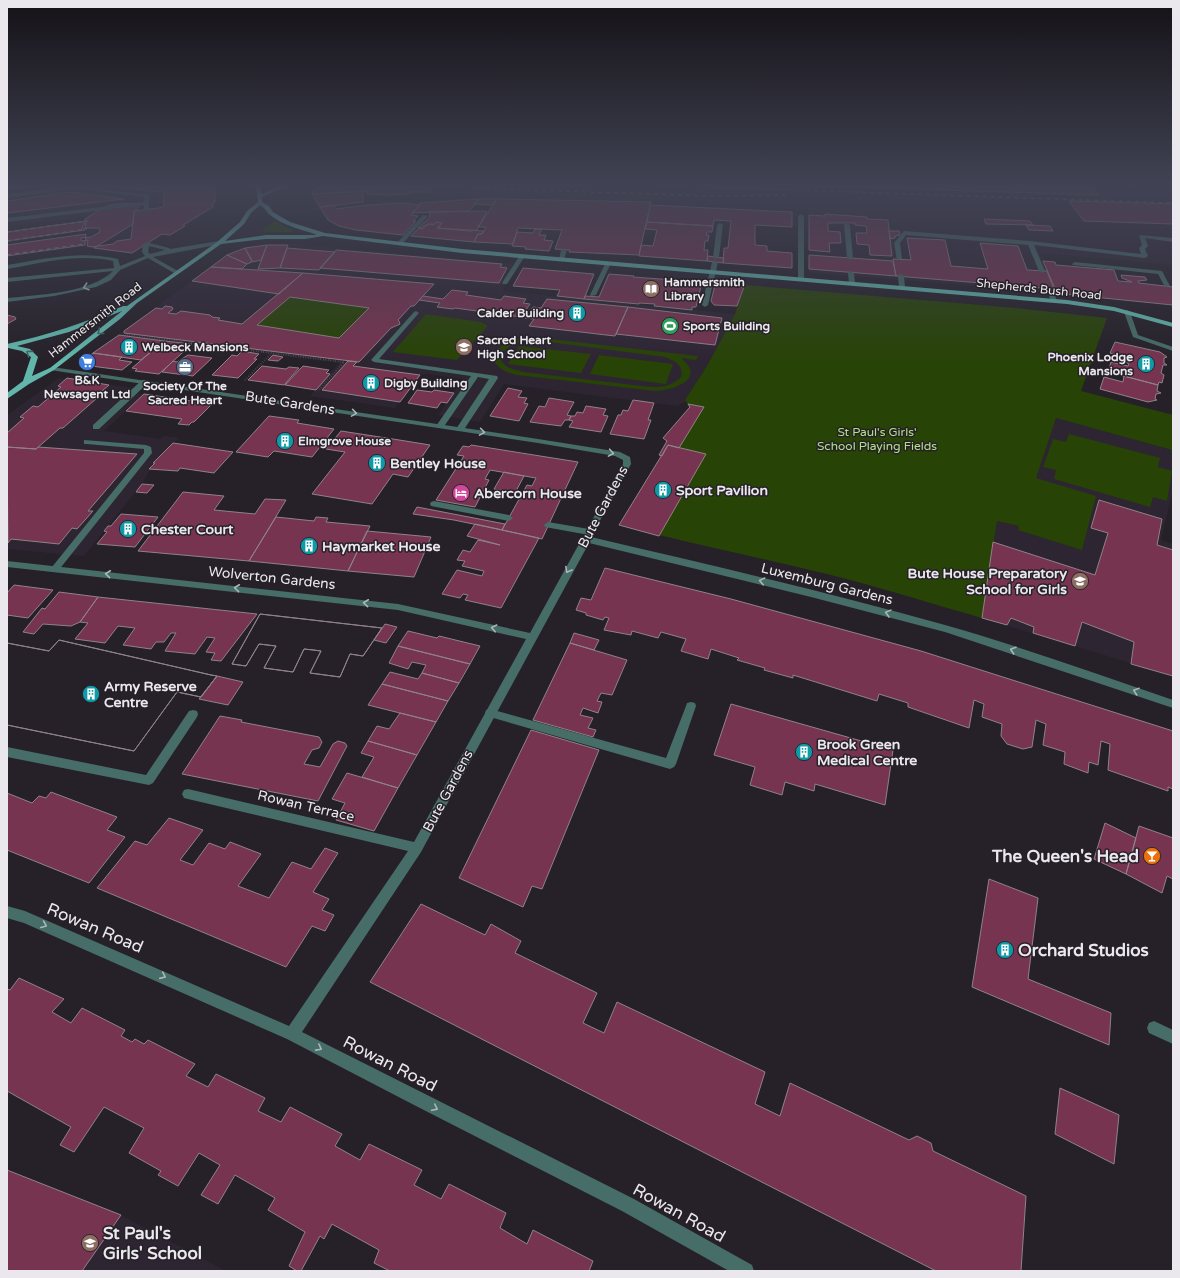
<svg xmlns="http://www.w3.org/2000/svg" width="1180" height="1278" viewBox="0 0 1180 1278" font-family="'Varela Round',sans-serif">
	<rect width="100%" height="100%" fill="#262129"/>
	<path fill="#2e2533" d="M7 184H215L214 208 170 236 161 235 132 254 85 248 89 216 7 226Z
		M704 184H1095L1101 190 1173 192V204L1069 201 1084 221 1173 224V265L1041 253 1056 292 809 273 808 209 651 202 480 199 481 196 435 199V189L692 197V194H704Z
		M265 244H301L513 264 503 291 735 314 707 366 685 400 686 401 677 406 504 384 480 422 438 415 463 379 428 374 420 375 395 408 310 396 339 363 192 344 159 375 128 371 163 341 118 335 233 250 252 245Z
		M59 378 136 388 131 392 144 394 104 431 160 439 164 436 179 438 153 463 142 484 84 556 7 549V415Z
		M1056 418 1172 450 1173 490 1161 540 1173 544V676L982 618 997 521 1019 526Z
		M7 1170 121 1215 226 1271H7Z"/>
	<path fill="#284306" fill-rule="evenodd" d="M275 221 284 226 294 230 292 232H264L262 230Z
		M745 285 1016 308 1107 318 1081 391 1173 415 1172 450 1056 418 1036 478 1096 496 1082 550 1018 530 1019 526 997 521 982 618C930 603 879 587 827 574 758 557 688 543 619 525L661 457 659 455 667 441 663 438 690 408 685 400 707 366 735 314Z
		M290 297 369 308 339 338 257 325Z
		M426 314 481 322 487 325V327L457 360 393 352Z
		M541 338 698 356 696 360 681 358C707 379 674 390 655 391L517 375C494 370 481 353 510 342 520 338 530 338 541 338ZM541 341 665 357C675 361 684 365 681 377 670 388 657 388 642 386L523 372C513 369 502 368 500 356 509 341 526 341 541 341Z
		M519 346 591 354 581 373 508 364Z
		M599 355 673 364 666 384 590 374Z
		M1069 434 1160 458 1158 467 1172 471 1167 501 1153 497 1150 507 1054 479 1056 470 1043 467 1053 439 1066 442Z"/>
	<path fill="#763450" stroke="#8f8387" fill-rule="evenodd" d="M7 184H44L7 189Z
		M78 184H215V202L212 203 213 207 183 225 185 226 170 235 162 234 132 253 94 248 133 224 134 211 159 208 164 206V192Z
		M322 184H368V191L312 194 314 190Z
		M359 184H434L430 192H411L409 194 389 195 367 194 368 184Z
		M788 184H1090L1099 195 788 185Z
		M363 191V202L320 207 312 194Z
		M70 192 124 199 7 213V201Z
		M480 199 469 211 412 213 420 205V203Z
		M480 199H497L492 205 474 204Z
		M497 199 651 202 639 255 569 252 570 250 555 249 562 230 518 228 513 244 474 242 478 234H482L486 227H478Z
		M1069 201 1173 204V224L1084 221Z
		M142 203 134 212 131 239 117 241 113 244 92 247 87 246 88 240 81 241V238L91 237 100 232 99 228H82L83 225H84L85 219 104 207 115 204Z
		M402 203 420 205 411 215 418 216 413 221H416L403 235 356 230 339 226 328 220 320 207 334 205 336 209 368 205Z
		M650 205 792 212V227L755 225V245L767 246V251L792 253V268L723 263 724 248H728L731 221 714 220 713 226 647 222Z
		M487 211 477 230 469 231 438 228 442 223 436 222 434 224H428L421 228H418L430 217 429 212Z
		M825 214 867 217V219L888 220 892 256 870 255 869 245 857 244 856 233H867L866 226 855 225V223H828V231L840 232 841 243H829L830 252 809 250V215L825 216Z
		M984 219 1030 221 1033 225 986 224Z
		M86 221 85 230 7 241V232Z
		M436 222 442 223 437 228 484 231 482 234H478L474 242 411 236 419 228 422 229 429 224 434 225Z
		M647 222 713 226 712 232H707L706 235H709L708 241H705L704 250H708L707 261 639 256 641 245 653 246 657 230 645 229Z
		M1026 225 1050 226 1053 231 1029 230Z
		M535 229H542L539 235H546L544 240 553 241 549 251 525 249 526 247 512 246 517 232 533 233Z
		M889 231H899L900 235 895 236V238L890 239Z
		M86 234 85 245 7 256V245Z
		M907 238 945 240 951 266 988 269 980 243 1018 246 1027 270 1047 271 1054 289 896 276 893 259 911 260Z
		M267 245H288L280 268 258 269Z
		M267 245 261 260 253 262 245 248Z
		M245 248 252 262 247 264 227 255Z
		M287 248 335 252 319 270 280 268Z
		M336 250 502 264 500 267 507 268 499 283 320 268Z
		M227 255 247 264 242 269 211 267Z
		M809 255 893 261 896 276 809 269Z
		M708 256 724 258 723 263 707 261Z
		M1043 261 1055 262 1056 265 1114 270 1118 281 1132 282 1122 278 1121 275 1145 277 1147 280 1138 281 1139 283 1173 287V305L1064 294 1063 292 1056 291Z
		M211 267 303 273 279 294 192 281Z
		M523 268 594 274 584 299 557 296 560 290 513 286Z
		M303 273 434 284 414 306H411L398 320 399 321 400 324 391 328 359 362 124 333V331L156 308 162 309 165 306 172 307 173 309 168 313 176 314 181 311 210 315 212 317 220 318 218 320 242 324ZM290 297 369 308 339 338 257 325Z
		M609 274 634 276 633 277 702 282 696 307H692V310L654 306 655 304 639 303V304L584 299 585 296 599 297Z
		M715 285 744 287 737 306 714 305 711 301Z
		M452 290 468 292 466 295 501 300 504 296 526 299 523 303 530 304 521 317 455 308 453 309 437 307 440 303 419 300 423 296 443 299Z
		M547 299 628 307 615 336 529 326 534 319 525 318 533 307 541 308Z
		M628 307 722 318 715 345 616 334Z
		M7 315 15 317 16 319 7 324Z
		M119 335 164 341 141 360 93 353Z
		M164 341 192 344 159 374 135 371 137 369 132 368Z
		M1115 342 1160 352 1167 357 1164 358V363L1167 365H1163L1161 373 1164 375 1162 383 1159 382 1158 385 1108 372 1111 362 1128 366 1129 364 1124 361 1130 359 1110 353Z
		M242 351 259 354 254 359H257L238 378 212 375 232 355 237 356Z
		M93 353 122 357 119 360 132 362 122 370 83 365 82 362Z
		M188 355 212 358 193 376 162 372 173 361 177 362Z
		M273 355 283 357 278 361 268 360Z
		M348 361 357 362 353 366 420 375 400 402 322 390Z
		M262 366 286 369 289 367 299 368 284 385 248 380Z
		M303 366 329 370 326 373 330 374 316 390 285 385Z
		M1124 376 1158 385 1157 391 1161 393 1156 394 1155 399 1157 400 1148 402 1100 389 1104 377 1123 382Z
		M67 378 109 385 102 391H105L63 428H60L36 449 7 447V433L24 418 20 417 33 406 38 407 61 387 58 386Z
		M508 388 522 391 518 397 527 398 524 403 528 404 519 421 490 416Z
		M417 390 432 392 434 390 454 393 447 403 441 402 437 408 408 403Z
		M144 394 212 404 194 422H192L189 425 178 424 182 419 126 411Z
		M549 398 574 402 567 415 571 416 569 420H565L561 426 530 422 539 406 545 407Z
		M633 400 654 403 648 420H651L644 439 610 434 618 415H621L623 410 628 411Z
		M688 404 704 407 679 448 668 445 662 456 659 455 667 441 663 438 690 407Z
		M586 406 606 409 603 415 608 416 601 432 569 427 573 421 569 420 571 416H575L577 412 583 413Z
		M269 416 299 420 297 423 334 429 312 457 274 451 268 457 236 452Z
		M341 431 393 439 430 445 408 477 393 474 372 504 312 494 345 452 326 449Z
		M173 443 233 452 214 473 180 468 178 471 149 469 155 463H153Z
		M471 445 578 462 542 539 502 530 527 485 532 486 536 478 490 470 485 479 489 480 475 507 436 500 464 456 457 455 463 446 469 447Z
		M668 445 706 454 659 536 619 525Z
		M7 447 36 449 38 447 137 454 88 511H93L77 529 72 528 59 544 11 539 8 543Z
		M504 472 524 476 515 493 494 489Z
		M142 484 154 485 147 493 136 492Z
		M183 492 224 496 214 510 255 514 265 499 286 500 249 561 138 551Z
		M1099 500 1162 519 1157 545 1173 550V676L1131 664 1134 642 1082 622 1075 646 1033 633 1034 627 1011 618 1007 625 982 618 993 542 1095 575 1108 533 1091 528Z
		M417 507 505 524 502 530 454 520 413 514Z
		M121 514 158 517 135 547 97 544 107 532 104 531 108 526H111Z
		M276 517 314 521 316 517 328 518 326 522 370 526 348 571 249 561Z
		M475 524 539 538 501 608 465 600 468 595 463 594 460 598 442 594 457 570 482 576 484 571 462 566 465 561 457 560 463 550 470 552 478 540 500 545 467 536Z
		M367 531 431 537 414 577 348 571Z
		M605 568 731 599 921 651 1173 731V789L1168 787V791L1108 770 1110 744 1101 741 1098 765 1089 762 1088 773 1064 764 1065 752 1043 745 1046 724 1036 720 1032 747 1023 749 1007 744 1001 736 1002 724 982 717 984 704 974 700 969 728 908 707V703L879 694 877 701 793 675V678L764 670 765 668 737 660 739 658 711 649 708 659 681 651 686 639 661 632 658 638 632 631 631 635 604 630 609 618 605 617 603 620 586 615V613L576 610 581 598 591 600Z
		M14 585 53 590 28 618 7 615V593Z
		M59 592 98 597 80 622 71 626 43 624 34 634 23 632 42 608 45 609Z
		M98 597 257 614 221 661 211 660 215 653 206 652 215 638 207 637 195 654 165 651 176 633H171L164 642H156L151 649 123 645 135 628 118 626 105 643 75 639 88 623 80 622Z
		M260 614 382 628 363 656 350 654 340 677 310 673 321 651 304 649 293 672 264 668 276 646 259 644 246 666 232 664Z
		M260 614 382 628 363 656 350 654 340 677 310 673 321 651 314 650 304 649 293 672 264 668 276 646 259 644 246 666 232 664Z
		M385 624 397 627 386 643 374 640Z
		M408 631 437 638 439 636 480 646 470 664 398 646Z
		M574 633 599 640 594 650 570 643Z
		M59 640 211 675 217 676 201 697 177 692 134 751 7 725V643L49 651Z
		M59 640 211 675 217 676 201 697 177 692 134 751 7 725V643L49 651Z
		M570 643 627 660 612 695 601 693 597 701 602 702 598 713 583 708 580 715 593 718 588 728 596 730 593 737 533 720Z
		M398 646 470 664 459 683 422 673 426 665 412 662 408 669 389 663Z
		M390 672 418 679 422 673 459 683 448 701 382 684Z
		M217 676 243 682 228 705 199 699Z
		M382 684 448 701 436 722 368 705Z
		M731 704 893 750 885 805 815 784 814 791 785 782 782 795 750 785 755 767 714 755Z
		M400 713 436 722 417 755 368 741 377 726 389 729Z
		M220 716 242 720 241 722 319 737 322 742 319 748 312 750 304 764 320 767 333 744 338 741 345 743 347 746 318 801 182 774Z
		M531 730 599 750 542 889 532 886 523 907 459 878Z
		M368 741 417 755 398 788 362 777 374 757 361 753Z
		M347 773 398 788 374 831 336 820 345 803 332 799Z
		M51 792 117 817 107 830 125 837 89 883 7 850V793L32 803 39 796 46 798Z
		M169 818 203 830 180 860 193 865 209 843 225 849 230 842 261 854 238 886 269 898 292 862 311 869 325 848 338 853 313 892 329 899 322 910 334 915 325 931 312 926 286 967 97 888 135 841 147 845Z
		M1105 823 1136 838 1126 874 1094 859Z
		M1139 826 1173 838V879L1167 876 1162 893 1126 874Z
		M989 879 1038 898 1028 979 1111 1013 1109 1045 972 987Z
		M421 904 485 935 491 924 521 941 515 953 597 993 583 1023 604 1033 617 1002 765 1072 755 1104 780 1116 790 1083 909 1140 917 1136 931 1143 933 1151 1026 1196 1021 1271H936L370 982Z
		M19 978 64 999 52 1012 71 1023 82 1008 125 1030 121 1036 132 1042 135 1039 144 1044 148 1040 195 1064 186 1076 208 1087 216 1074 265 1098 258 1111 281 1122 290 1107 342 1134 335 1146 360 1160 369 1144 422 1170 414 1185 441 1199 449 1184 506 1213 500 1228 527 1244 533 1230 593 1261 589 1271H390L374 1263 379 1250 332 1224 324 1239 320 1236 301 1271H297L289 1266 305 1232 268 1210 275 1198 235 1175 218 1204 201 1195 220 1165 199 1153 178 1186 158 1175 161 1171 129 1153 144 1128 104 1107 74 1152 60 1145 71 1127 7 1091V989L10 990Z
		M1060 1088 1119 1115 1114 1164 1055 1134Z
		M7 1170 121 1215 82 1271H7Z"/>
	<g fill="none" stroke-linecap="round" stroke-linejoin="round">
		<path stroke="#68636a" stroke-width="1.5" stroke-dasharray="0.5 1.5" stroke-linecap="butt" d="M230 184 233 190
			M687 191H705
			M216 192 237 190
			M433 201 475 199
			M381 202H413
			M308 210 321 208"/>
		<path stroke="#68636a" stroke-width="2" stroke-dasharray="0.5 2" stroke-linecap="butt" d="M127 335 344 362 318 391
			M245 380 271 354"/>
		<path fill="#466d68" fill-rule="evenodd" d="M75 185 149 195V210L144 211V205L7 222V218L144 202V197L75 189 7 198V194Z
			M801 214 804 216V279L801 281 798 279V216Z
			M423 215 428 216 401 245H397V243Z
			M720 223 723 225 719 257 716 259 713 257 717 225Z
			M847 223 850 225 853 258 850 260 847 258 844 225Z
			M904 231 1030 241 1141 254 1139 248 1142 245 1139 235 1173 238V242L1145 238 1148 246 1145 249 1148 256 1145 258 1034 245 1045 271 1042 273 1039 271 1028 245 906 235 900 243 902 259 897 260 894 243Z
			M219 241 222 243 221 244 153 257 178 271V273H174L148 258 120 270 111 280 96 287 54 296 7 302V298C37 295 91 293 113 271L7 282V278L114 268 113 261C78 253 42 263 7 269V265C44 259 81 250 118 259L120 266 145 256 142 252 143 244 146 242 169 248 170 249ZM149 246 165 250 150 254 148 252Z
			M564 248 567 250 564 259 559 260 561 250Z
			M520 255 525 256 507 284H503L502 283Z
			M715 260 718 262 708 305 705 307 702 305 712 262Z
			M606 262 611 263 596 295 591 296 590 295Z
			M1075 262 1162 271 1170 286 1165 287 1158 274 1073 265 1072 264Z
			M851 271 854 273 855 283 852 285 849 283 848 273Z
			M901 274 904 276 905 287 902 289 899 287 898 276Z
			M1049 286 1052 288 1057 301 1056 302 1051 301 1046 288Z
			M1127 310 1130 312 1138 335 1173 347V351L1133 337 1124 312Z
			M416 311 419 313 418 314 379 359 497 376 498 378 463 431H457L456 429 489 379 478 377 443 428H440L436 426 471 376 374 362 371 360 414 312Z
			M142 380H145L149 382 99 429H93V425Z
			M84 440 146 445 151 447 152 453 58 571 55 572 50 569 52 567 144 453V449L87 444H84Z
			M434 501 509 515 513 518 509 521 431 506 430 504 431 502Z
			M548 522 589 529 593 532 589 535 545 527 544 525Z
			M691 702 695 703 696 706 676 764 674 767 670 769 490 717 486 716 485 713 486 710 490 709 666 758 686 706 687 703Z
			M193 710 197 711 198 714 197 717 153 783 149 785 7 757V747L146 775 189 711Z
			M1154 1021 1173 1030V1044L1149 1033 1147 1028 1149 1023Z"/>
		<path fill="#466d68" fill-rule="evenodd" d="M52 367 538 439 620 452 630 457 631 464 591 537C710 565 828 592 945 625 1022 647 1097 674 1173 700V708L945 632 811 597 589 543 421 852 302 1032 634 1199 752 1265 754 1271H729L622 1211 416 1106 287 1039 24 923 7 918V906L25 911 289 1026 408 851 188 799 184 798 182 794 184 790 188 789 414 842 526 639 398 610 7 567V561L398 604 530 633 623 464V460L615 456 538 443 50 370 48 369Z"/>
		<path fill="#62b7ad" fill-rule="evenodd" d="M251 184H257L260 186 262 194 285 184H292L262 197V202L269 206 273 212 290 222 325 233 462 249 1067 300 1114 307 1173 323V327L1114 311 1067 304 462 253 323 236 305 239H266L221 244 137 303 120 319 54 370 29 384 7 399V393L23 381 31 357 22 351 8 348 7 344C47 335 86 323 123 306H127L217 242 240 222 247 211 258 202 256 188ZM260 205C265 208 266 211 269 214 282 226 302 229 317 235H266L225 241 244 224 251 213ZM122 311 50 368 32 376 38 357 30 349 17 346 69 332Z"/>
		<path stroke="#8d8990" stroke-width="1.5" stroke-dasharray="4 4" stroke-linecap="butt" d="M615 184 1173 203
			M438 187 711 196 787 195
			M7 232 88 221
			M7 241 87 229
			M7 255 85 244"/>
		<path stroke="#68636a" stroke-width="1.5" stroke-dasharray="0.5 1.5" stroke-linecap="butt" d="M705 184V191"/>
	</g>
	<defs><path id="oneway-chevron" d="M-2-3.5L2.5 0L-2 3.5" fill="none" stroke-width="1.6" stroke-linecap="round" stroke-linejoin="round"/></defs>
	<g stroke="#a9b7b8">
		<use href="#oneway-chevron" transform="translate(86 287) rotate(162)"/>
		<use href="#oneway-chevron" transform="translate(354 413) rotate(9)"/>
		<use href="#oneway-chevron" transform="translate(482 432) rotate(9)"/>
		<use href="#oneway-chevron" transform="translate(611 453) rotate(10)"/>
		<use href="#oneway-chevron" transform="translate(568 570) rotate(119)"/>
		<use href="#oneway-chevron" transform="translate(108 574) rotate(-174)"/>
		<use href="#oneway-chevron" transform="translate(762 581) rotate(-167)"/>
		<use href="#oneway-chevron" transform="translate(237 588) rotate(-174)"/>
		<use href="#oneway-chevron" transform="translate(366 603) rotate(-174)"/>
		<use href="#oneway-chevron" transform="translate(888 613) rotate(-165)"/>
		<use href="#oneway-chevron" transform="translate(494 628) rotate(-167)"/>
		<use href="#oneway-chevron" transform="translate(1013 650) rotate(-162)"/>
		<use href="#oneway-chevron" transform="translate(1136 691) rotate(-161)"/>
		<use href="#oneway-chevron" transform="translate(44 925) rotate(23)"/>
		<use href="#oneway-chevron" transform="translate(163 976) rotate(24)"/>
		<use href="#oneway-chevron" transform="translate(319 1048) rotate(28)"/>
		<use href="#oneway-chevron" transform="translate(435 1108) rotate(26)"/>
	</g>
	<g stroke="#416464">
		<use href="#oneway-chevron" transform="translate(100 332) rotate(142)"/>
		<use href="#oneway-chevron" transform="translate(29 353) rotate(-144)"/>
	</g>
	<linearGradient id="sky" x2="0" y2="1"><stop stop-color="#151217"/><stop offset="0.51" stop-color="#414354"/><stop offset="1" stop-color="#414354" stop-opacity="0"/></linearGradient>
	<rect width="1180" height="363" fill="url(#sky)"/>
	<defs>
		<symbol id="library-disc" viewBox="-11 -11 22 22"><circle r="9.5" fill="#8d6e63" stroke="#262129"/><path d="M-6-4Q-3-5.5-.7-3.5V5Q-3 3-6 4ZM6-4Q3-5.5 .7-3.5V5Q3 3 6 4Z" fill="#fff"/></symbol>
		<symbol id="building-disc" viewBox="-11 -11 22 22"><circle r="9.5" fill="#0f9aa8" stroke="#262129"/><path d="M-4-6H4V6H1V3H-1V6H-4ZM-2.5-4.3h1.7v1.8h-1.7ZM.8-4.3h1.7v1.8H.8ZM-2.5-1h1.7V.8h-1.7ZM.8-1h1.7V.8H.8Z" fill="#fff"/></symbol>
		<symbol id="stadium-disc" viewBox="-11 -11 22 22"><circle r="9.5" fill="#2e9e5b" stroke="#262129"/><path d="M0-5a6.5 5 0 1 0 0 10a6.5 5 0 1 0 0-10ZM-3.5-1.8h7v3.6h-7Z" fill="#fff"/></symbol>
		<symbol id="school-disc" viewBox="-11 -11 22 22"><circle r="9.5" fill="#8d6e63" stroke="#262129"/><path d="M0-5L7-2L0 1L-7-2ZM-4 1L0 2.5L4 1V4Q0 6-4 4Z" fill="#fff"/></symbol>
		<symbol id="supermarket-disc" viewBox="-11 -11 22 22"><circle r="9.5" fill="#3f7fe0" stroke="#262129"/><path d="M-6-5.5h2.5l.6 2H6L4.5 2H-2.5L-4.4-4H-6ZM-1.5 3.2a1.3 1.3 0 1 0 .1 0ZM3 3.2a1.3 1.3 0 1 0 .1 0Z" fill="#fff"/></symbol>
		<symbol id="office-disc" viewBox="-11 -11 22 22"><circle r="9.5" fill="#5c6f8a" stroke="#262129"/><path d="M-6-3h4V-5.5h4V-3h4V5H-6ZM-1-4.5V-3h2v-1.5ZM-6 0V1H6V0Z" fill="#fff"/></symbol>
		<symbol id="hotel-disc" viewBox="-11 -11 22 22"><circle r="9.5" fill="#d1479c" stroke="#262129"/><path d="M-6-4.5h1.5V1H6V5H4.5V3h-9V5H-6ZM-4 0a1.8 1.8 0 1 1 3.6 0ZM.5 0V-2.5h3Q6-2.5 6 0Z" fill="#fff"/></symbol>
		<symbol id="bar-disc" viewBox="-11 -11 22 22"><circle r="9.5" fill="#e8710a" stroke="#262129"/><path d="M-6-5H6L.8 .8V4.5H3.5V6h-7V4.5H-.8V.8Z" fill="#fff"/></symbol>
	</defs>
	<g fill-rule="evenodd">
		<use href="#library-disc" x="641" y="279" width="20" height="20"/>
		<use href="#building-disc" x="567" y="303" width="20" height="20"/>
		<use href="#stadium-disc" x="660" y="316" width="20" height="20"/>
		<use href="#building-disc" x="119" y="337" width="20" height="20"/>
		<use href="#school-disc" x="454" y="337" width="20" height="20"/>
		<use href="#supermarket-disc" x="77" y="352" width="20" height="20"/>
		<use href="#building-disc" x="1136" y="354" width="20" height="20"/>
		<use href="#office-disc" x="175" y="357" width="20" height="20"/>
		<use href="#building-disc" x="361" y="373" width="20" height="20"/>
		<use href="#building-disc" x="275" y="431" width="20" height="20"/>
		<use href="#building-disc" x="367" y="453" width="20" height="20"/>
		<use href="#building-disc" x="653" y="480" width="20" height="20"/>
		<use href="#hotel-disc" x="451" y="483" width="20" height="20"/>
		<use href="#building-disc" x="118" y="519" width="20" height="20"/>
		<use href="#building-disc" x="299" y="536" width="20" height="20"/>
		<use href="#school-disc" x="1070" y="571" width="20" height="20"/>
		<use href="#building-disc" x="81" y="684" width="20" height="20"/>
		<use href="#building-disc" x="794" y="742" width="20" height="20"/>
		<use href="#bar-disc" x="1142" y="846" width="20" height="20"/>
		<use href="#building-disc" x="995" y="940" width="20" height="20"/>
		<use href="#school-disc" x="80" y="1233" width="20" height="20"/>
	</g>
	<g text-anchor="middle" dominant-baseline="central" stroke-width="3" stroke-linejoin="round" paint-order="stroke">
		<g font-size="12" font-weight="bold" fill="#ebe8ed" stroke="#262129" text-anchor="start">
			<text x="664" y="282">Hammersmith<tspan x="664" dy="14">Library</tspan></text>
			<text x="564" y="313" text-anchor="end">Calder Building</text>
			<text x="683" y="326">Sports Building</text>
			<text x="477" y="340">Sacred Heart<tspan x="477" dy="14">High School</tspan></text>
			<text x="142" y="347">Welbeck Mansions</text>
			<text x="1133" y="357" text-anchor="end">Phoenix Lodge<tspan x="1133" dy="14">Mansions</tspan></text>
			<text x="87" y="380" text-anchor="middle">B&amp;K<tspan x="87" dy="14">Newsagent Ltd</tspan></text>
			<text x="384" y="383">Digby Building</text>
			<text x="185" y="386" text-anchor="middle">Society Of The<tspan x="185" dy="14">Sacred Heart</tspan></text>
			<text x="298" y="441">Elmgrove House</text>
		</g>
		<g font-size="12" fill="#ebe8ed" stroke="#262129">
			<text transform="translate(1039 289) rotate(6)">Shepherds Bush Road</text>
			<text transform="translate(95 320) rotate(-38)">Hammersmith Road</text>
		</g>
		<g font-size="12" fill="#b1e186" stroke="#262129">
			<text x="877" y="432">St Paul's Girls'<tspan x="877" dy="14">School Playing Fields</tspan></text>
		</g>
		<g font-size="14" fill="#ebe8ed" stroke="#262129">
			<text transform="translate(290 403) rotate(9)">Bute Gardens</text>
			<text transform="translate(603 507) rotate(-62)">Bute Gardens</text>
			<text transform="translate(272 578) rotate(6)">Wolverton Gardens</text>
			<text transform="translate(827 584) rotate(14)">Luxemburg Gardens</text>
			<text transform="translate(448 791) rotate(-62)">Bute Gardens</text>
			<text transform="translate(306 806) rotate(13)">Rowan Terrace</text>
		</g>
		<g font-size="14" font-weight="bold" fill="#ebe8ed" stroke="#262129" text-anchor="start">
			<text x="390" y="463">Bentley House</text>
			<text x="676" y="490">Sport Pavilion</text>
			<text x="474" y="493">Abercorn House</text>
			<text x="141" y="529">Chester Court</text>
			<text x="322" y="546">Haymarket House</text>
			<text x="1067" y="573" text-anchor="end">Bute House Preparatory<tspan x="1067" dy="16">School for Girls</tspan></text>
			<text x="104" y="686">Army Reserve<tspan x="104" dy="16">Centre</tspan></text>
			<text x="817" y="744">Brook Green<tspan x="817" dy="16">Medical Centre</tspan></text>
		</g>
		<g font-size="17" font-weight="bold" fill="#ebe8ed" stroke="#262129" text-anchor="start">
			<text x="1139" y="856" text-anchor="end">The Queen's Head</text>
			<text x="1018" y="950">Orchard Studios</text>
			<text x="103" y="1233">St Paul's<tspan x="103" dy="20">Girls' School</tspan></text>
		</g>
		<g font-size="17" fill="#ebe8ed" stroke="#262129">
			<text transform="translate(95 928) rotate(23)">Rowan Road</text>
			<text transform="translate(390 1064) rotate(27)">Rowan Road</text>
			<text transform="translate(679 1213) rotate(29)">Rowan Road</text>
		</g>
	</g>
	<rect width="1180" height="1278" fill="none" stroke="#ebe8ed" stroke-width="16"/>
</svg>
